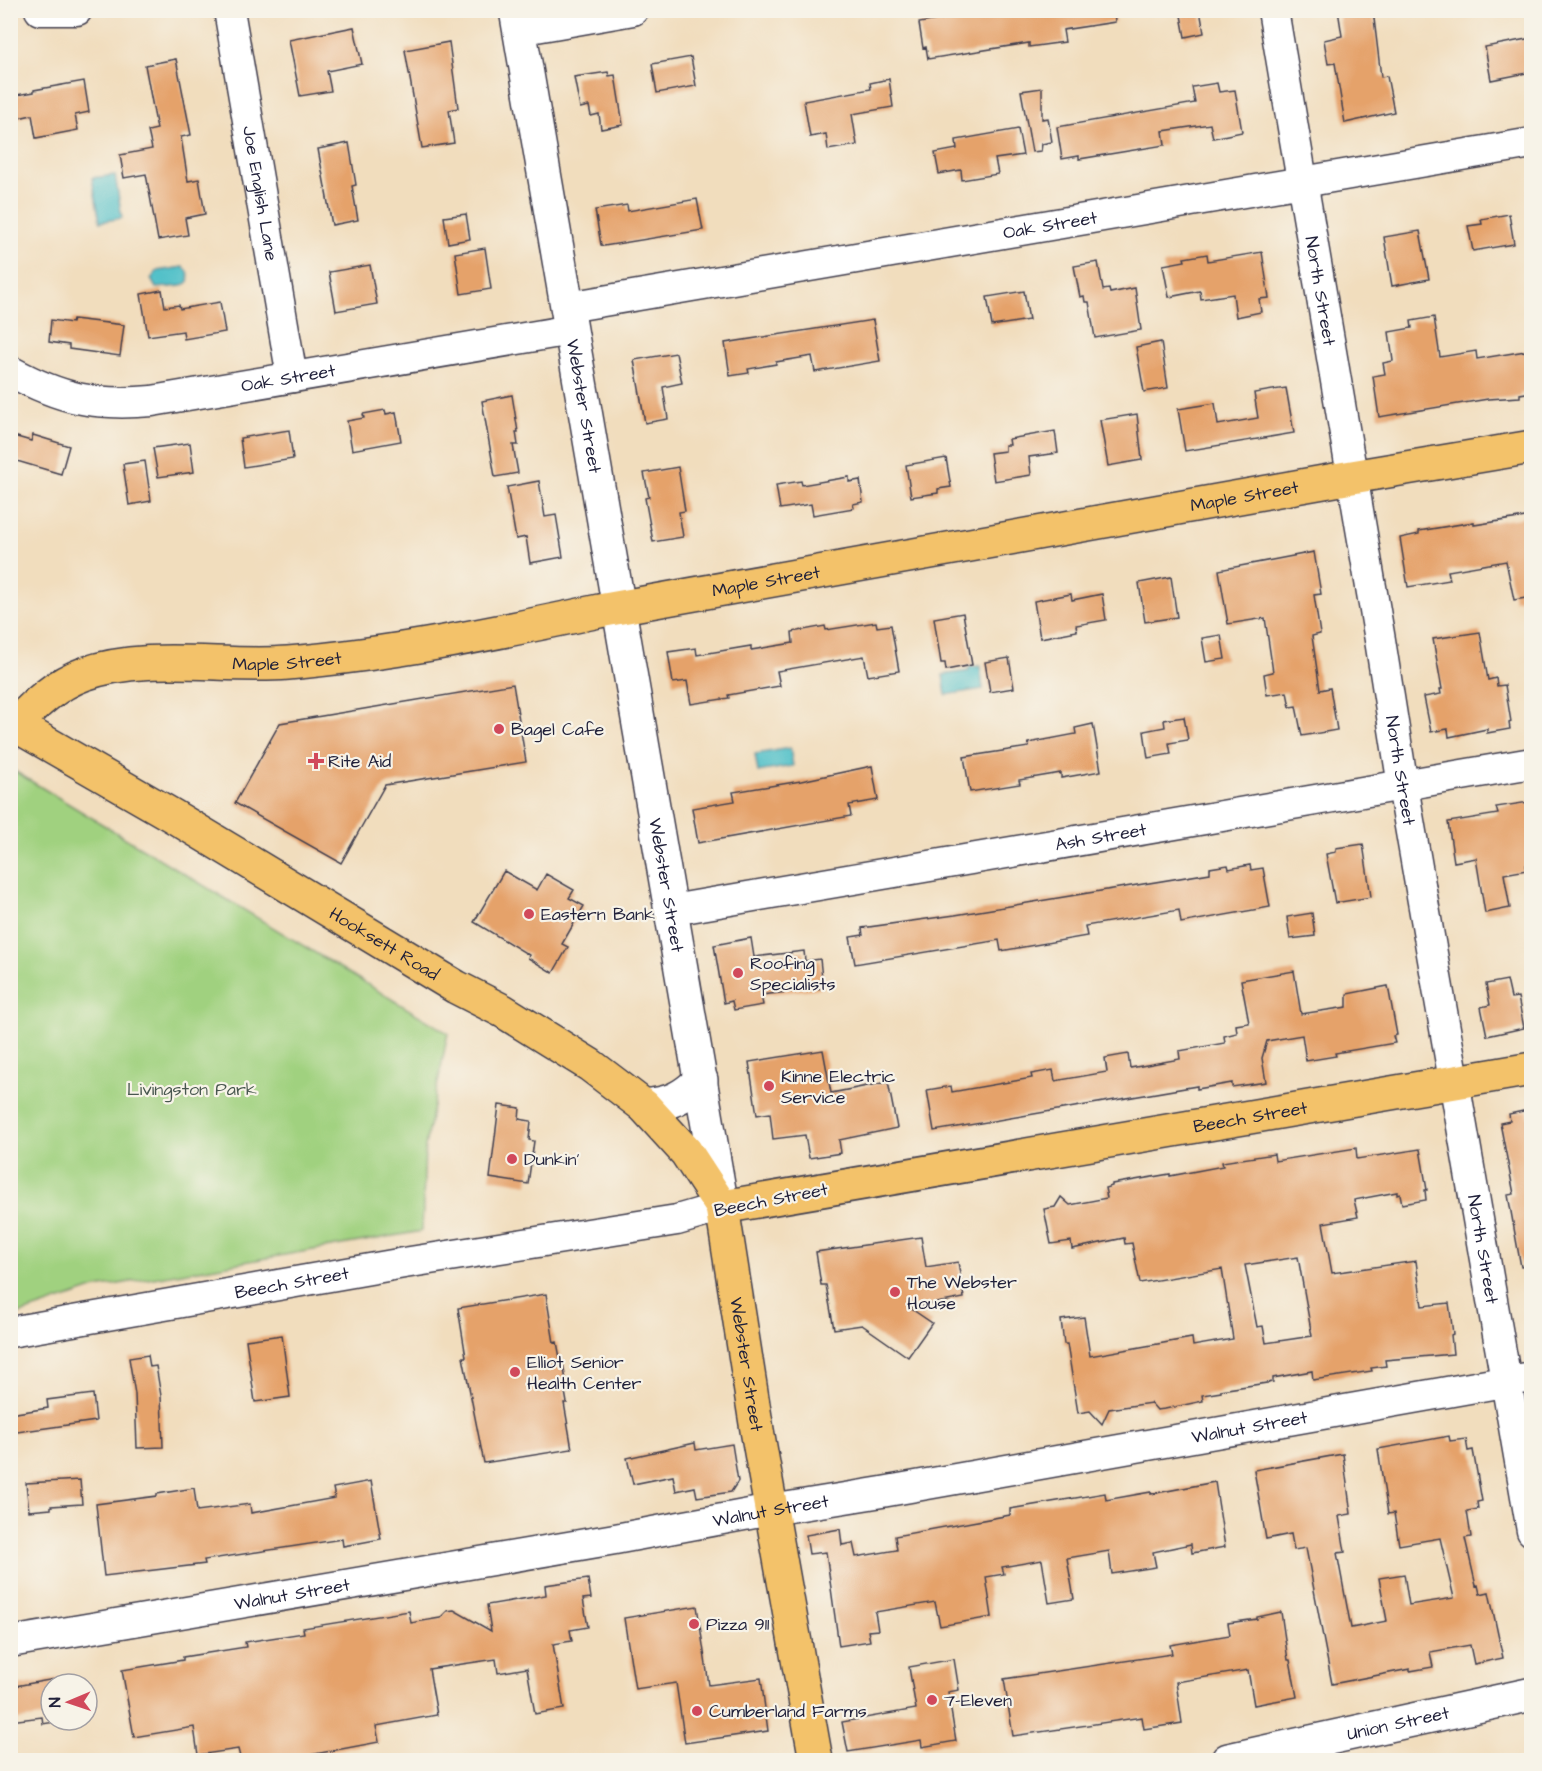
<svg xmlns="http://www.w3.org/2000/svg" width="1542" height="1771" viewBox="0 0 1542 1771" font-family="'Architects Daughter',sans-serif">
	<rect width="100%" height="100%" fill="#f7f3e8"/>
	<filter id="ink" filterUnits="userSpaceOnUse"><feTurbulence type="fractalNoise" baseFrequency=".0167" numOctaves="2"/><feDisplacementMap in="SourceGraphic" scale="12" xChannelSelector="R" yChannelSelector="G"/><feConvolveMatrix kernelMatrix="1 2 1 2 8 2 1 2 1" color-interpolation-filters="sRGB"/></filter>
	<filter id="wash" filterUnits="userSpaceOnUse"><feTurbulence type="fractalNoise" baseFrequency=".008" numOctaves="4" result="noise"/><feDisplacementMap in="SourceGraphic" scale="24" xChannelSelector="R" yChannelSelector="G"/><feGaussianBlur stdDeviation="1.35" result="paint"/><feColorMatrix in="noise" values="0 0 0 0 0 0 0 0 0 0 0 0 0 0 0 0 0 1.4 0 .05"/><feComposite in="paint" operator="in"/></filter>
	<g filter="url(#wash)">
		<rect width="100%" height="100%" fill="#f1ddbd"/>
		<path fill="#a0d17f" stroke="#617a5d" stroke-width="1.5" d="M11 769 448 1033 425 1146 422 1231 96 1288 11 1317Z"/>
		<path fill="#53c1c9" stroke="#3a7282" stroke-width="1.5" d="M115 175 122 218 100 222 92 178Z
			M183 267C190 271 189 275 188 282L182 286 156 288 151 279 157 271Z
			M980 666 983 689 946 695 943 675 969 671V667Z
			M790 748 793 766 758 772 755 754Z"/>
		<g id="blocks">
			<path fill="#e5a26a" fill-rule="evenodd" d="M966 10H1114L1115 22 1063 30 1065 42 1029 47V43L928 59 926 47 923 48 919 23 944 19 943 15Z
				M1180 10H1200L1204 33 1185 37Z
				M1338 10H1373L1381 77 1387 76 1394 112 1345 123 1335 63 1328 64 1324 40 1342 36Z
				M354 27 362 64 327 71 331 91 300 96 289 40Z
				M1532 38V72L1491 80 1485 47Z
				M449 42 458 108 449 110 454 143 422 148 405 50Z
				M691 57 696 86 657 93 652 64Z
				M176 59 191 135 181 137 188 181 199 179 205 214 185 218 188 235 158 240 146 174 124 178 120 155 152 149 148 131 157 129 145 65Z
				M608 72 609 76 615 75 623 125 601 129 599 114 591 116 589 106 580 108 574 77Z
				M889 79 893 107 852 114 857 145 828 150 826 134 810 137 804 101 871 89 870 83Z
				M84 81 89 112 75 115 78 130 36 138 32 115 14 119 10 96 34 92V90Z
				M1217 83 1219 92 1235 90 1242 132 1213 138 1210 124 1163 131 1165 145 1079 159V156L1062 159 1057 127 1195 103 1192 87Z
				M1042 88V119L1048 118 1052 142 1042 144 1041 151 1032 152 1021 91Z
				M1018 129 1023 155 995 159 998 174 962 180 961 170 939 174 935 153 957 149 956 140Z
				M349 143 356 185 352 186 358 220 332 225 318 149Z
				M697 199 703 230 604 246 601 245 595 210 627 205 628 211Z
				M466 214 470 239 448 243 444 217Z
				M1509 214 1514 244 1473 251 1468 226 1482 224 1481 219Z
				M1420 231 1429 279 1392 286 1384 237Z
				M485 248 491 289 461 294 455 253Z
				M1262 252 1269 298 1259 299 1261 312 1236 317 1233 294 1201 299 1200 291 1169 297 1163 265 1185 261 1184 258 1207 254 1208 261Z
				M1098 262 1103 290 1109 289 1110 293 1135 288 1141 330 1095 338 1089 302H1085L1084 296 1080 297 1074 266Z
				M370 265 377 304 336 311 329 272Z
				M162 290 165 307 179 305 180 309 220 302 225 332 184 339 183 331 148 336 141 294Z
				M1024 291 1029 320 992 326 987 297Z
				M1434 317 1440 357 1476 351 1477 359 1532 350V392L1520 394V397L1488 399 1379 417 1373 376 1385 374 1383 363 1393 361 1389 332 1412 328 1411 321Z
				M73 319 124 325 120 356 69 349V345L49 342 51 320 72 323Z
				M873 320 880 361 815 372 812 356 776 362V364L748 369 749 373 730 376 725 343Z
				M1161 342 1168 388 1144 392 1136 347Z
				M676 353 682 383 663 387 668 419 645 423 634 360Z
				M1286 388 1294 433 1185 451 1178 409 1215 403 1218 425 1258 418 1254 393Z
				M512 395 518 432H516L518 445H513L518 473 495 477 482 401Z
				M385 410 386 414 396 412 401 441 352 450 347 421 364 418 363 414Z
				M1137 414 1142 460 1108 466 1100 420Z
				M289 430 293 459 244 467 240 438Z
				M1055 431 1058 453 1029 457 1031 475 994 481 990 453 1005 451V445H1010L1009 439Z
				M10 435 31 441 33 435 69 446 61 474 10 459Z
				M190 443 194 472 158 477 153 448Z
				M946 458 951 487 938 489V493L911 497 906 465Z
				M145 461 151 501 129 505 123 464Z
				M678 467 685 511 679 512 683 537 653 542 645 498 649 497 644 473Z
				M849 477V482L860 480 863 502 853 504 854 508 813 515 811 504 780 509 776 485 801 481 802 485Z
				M539 481 545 517 556 515 563 557 530 563 526 537 516 539 507 487Z
				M1532 516V597L1514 600 1506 561 1448 571 1450 580 1408 587 1400 538 1419 534V531L1474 522V525Z
				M1314 552 1321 594 1314 595 1320 634 1312 636 1320 690 1330 688 1337 730 1302 736 1296 706 1290 707 1287 692 1267 695 1264 674 1273 672 1265 618 1228 624 1219 570Z
				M1171 577 1177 617 1145 622 1139 583Z
				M1071 594 1072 600 1102 594 1106 620 1076 625 1077 631 1040 638 1034 601Z
				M963 613 972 665 946 670 945 663H941L934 618Z
				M876 622 877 627 891 625 899 671 868 676 864 656 777 671 780 686 728 695 729 698 691 704 687 681 673 683 668 652 696 648 697 655 751 646V650L793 643 792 632 825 626 826 630Z
				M1480 632 1488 680 1496 678 1497 686 1505 685 1511 722 1509 723 1510 729 1487 733V729L1449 737 1448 729 1431 732 1424 697 1441 694 1440 689H1442L1433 639Z
				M1221 635 1225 659 1206 662 1202 638Z
				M1009 658 1014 688 990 692 985 662Z
				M513 684 526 762 385 785 341 863 235 803 280 723Z
				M1184 717 1188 740 1169 743 1171 754 1148 758 1144 731 1165 727 1164 720Z
				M1093 724 1101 771 1061 778V773L1019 780 1020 784 970 792 964 757 1029 747 1028 743 1076 734 1075 728Z
				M872 766 878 800 849 805 851 816 698 843 692 808 735 801 733 792 801 781Z
				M1529 802 1532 818V864L1526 865 1527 870 1504 874 1510 908 1485 913 1476 858 1454 862 1448 822 1498 814 1496 807Z
				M1363 844 1371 897 1335 903 1326 854 1336 852V848Z
				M1228 865 1229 869 1250 865 1251 870 1263 868 1270 907 1181 923 1179 910 1085 926 1087 936 1001 951 999 940 855 964 850 937 863 935 862 928 955 915 1210 873V868Z
				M504 871 537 890 546 874 574 890 569 898 584 906 562 944 568 947 553 973 528 958 529 955 474 922Z
				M1312 913 1315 936 1290 939 1287 917Z
				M751 938 754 957 804 951 805 961 820 959 823 988 761 995 763 1005 734 1010 732 1001 724 1003 714 945Z
				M1294 971 1301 1014 1347 1007V994L1388 986 1397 1035 1393 1036 1395 1043 1335 1053 1336 1056 1306 1061 1302 1035 1267 1041 1262 1058 1266 1082 1232 1087V1083L1197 1089V1086L934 1131 927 1090 951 1086 952 1092 1032 1078 1031 1074 1053 1070 1055 1081 1107 1072 1105 1058 1128 1054 1130 1068 1180 1059 1179 1051 1225 1043 1224 1036 1237 1033 1236 1025 1249 1023 1241 980Z
				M1507 980 1511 998 1518 997 1524 1028 1487 1036 1481 1007 1490 1005 1486 984Z
				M823 1050 831 1093 888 1082 897 1128 839 1140 841 1153 809 1158 805 1135 773 1139 770 1113 757 1115 749 1062Z
				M499 1105 520 1108 519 1119 531 1121 529 1140 534 1141 528 1184 490 1178Z
				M1528 1110 1529 1118 1532 1117V1266L1521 1267 1508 1195 1514 1194 1500 1123 1510 1121 1509 1114Z
				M1356 1148 1357 1159 1420 1149 1427 1190H1425L1426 1200 1402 1204 1400 1194 1397 1195V1192L1354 1200 1358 1217 1323 1223 1332 1273 1416 1261 1422 1306 1449 1303 1453 1334 1451 1335 1453 1354 1385 1360 1386 1366 1371 1368 1372 1371 1313 1380 1312 1371 1273 1378V1382L1221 1390V1392L1202 1395 1203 1401 1165 1409 1157 1410 1151 1403 1109 1409 1102 1424 1090 1411 1078 1413 1067 1344H1064L1061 1320 1084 1317 1090 1356 1192 1338 1193 1346 1233 1339 1222 1269 1140 1283 1132 1243 1125 1244 1124 1238 1072 1249 1071 1241 1051 1244 1044 1209 1055 1207 1061 1197 1070 1205 1107 1198 1105 1188 1112 1186V1184L1170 1174V1176L1223 1166 1222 1162 1274 1154 1275 1161ZM1298 1257 1312 1336 1266 1343 1263 1326 1257 1327 1245 1265Z
				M921 1237 926 1267 958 1262 964 1298 910 1308 932 1323 908 1357 862 1325 834 1329 826 1285H821L816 1252Z
				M546 1294 554 1343 557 1342 560 1358H562L567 1386H564L567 1403H564L572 1449 484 1463 463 1357H466L458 1308Z
				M282 1335 290 1397 255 1402 246 1340Z
				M148 1355 150 1367 156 1366 161 1396 163 1447 137 1448 135 1394 129 1358Z
				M93 1394 96 1421 10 1433V1414L48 1408 47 1400Z
				M1449 1436 1450 1441 1466 1439 1468 1451 1473 1450 1482 1501 1477 1502 1478 1509 1467 1511 1471 1537 1465 1538 1476 1586 1478 1585 1480 1594 1489 1592 1503 1658 1474 1664 1470 1645 1430 1652 1433 1667 1410 1671V1669L1332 1684 1306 1548 1294 1550 1291 1534 1266 1539 1254 1470 1343 1454 1351 1514 1339 1516 1345 1552 1337 1553 1351 1628 1387 1621 1379 1578 1404 1574 1409 1605 1454 1598 1440 1538 1399 1545 1394 1513 1388 1514 1378 1449Z
				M695 1443 696 1450 732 1444 738 1481 731 1492 697 1497 695 1487 676 1491 673 1476 633 1484 627 1458Z
				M80 1480 82 1504 51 1506V1509L29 1511 26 1483Z
				M371 1481 381 1539 343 1546 342 1539 204 1560 205 1564 104 1576 96 1504 157 1496V1494L194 1488 197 1511 250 1504 251 1513 335 1498 333 1488Z
				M1215 1482 1225 1547 1192 1553 1191 1544 1153 1552 1156 1567 1112 1574 1109 1551 1067 1558 1074 1599 1049 1603 1042 1560 1002 1567 1004 1574 986 1577 992 1617 940 1626 935 1602 875 1612 878 1630 868 1631 870 1641 839 1646 826 1552 809 1554 806 1535 840 1529 842 1545 853 1543 856 1557 897 1550 895 1536 1010 1515V1509L1105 1493 1106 1500 1151 1492V1494Z
				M588 1579 591 1598 583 1599 588 1627 570 1630 572 1641 553 1644 564 1709 535 1714 527 1668 498 1673 496 1659 429 1669 437 1715 376 1726 379 1742 278 1761H241L238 1749 198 1755 194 1727 134 1737 122 1670 183 1660V1657L246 1647 245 1642 304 1633 303 1628 409 1611 411 1623 440 1618 447 1611 454 1610 491 1631 487 1605 546 1595 545 1585Z
				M697 1606 709 1685 761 1678 768 1731 685 1743 676 1683 635 1689 624 1618Z
				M1281 1612 1288 1660H1290L1297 1697 1254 1705 1248 1670 1176 1682 1182 1723 1144 1729 1142 1717 1013 1736 1004 1679 1172 1654 1170 1645 1230 1635 1228 1623 1257 1619V1617Z
				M954 1659 959 1690 948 1692 956 1741 922 1747 921 1740 848 1752 842 1722 916 1709 909 1667Z
				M66 1677 67 1684H51V1720H66L43 1724 42 1717 10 1721V1687Z"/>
		</g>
	</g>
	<g filter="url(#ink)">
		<use href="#blocks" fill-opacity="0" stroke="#413e4e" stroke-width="1.5"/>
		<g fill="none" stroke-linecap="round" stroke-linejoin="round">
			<defs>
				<g id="minor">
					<path d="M40 10H77"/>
					<path id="s1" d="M229 10 292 377"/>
					<path id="s2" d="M1273 10 1380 640 1403 786 1532 1531"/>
					<path d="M519 30 633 10"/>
					<path id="s3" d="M568 307 1532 143"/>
					<path id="s4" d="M10 371C61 399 95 406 152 401L571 330"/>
					<path id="s5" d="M672 910 1532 763"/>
					<path id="s6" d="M10 1332 404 1263 677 1220 722 1207"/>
					<path id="s7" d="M10 1642 615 1539 771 1510 882 1492 1532 1377"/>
				</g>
				<g id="tertiary">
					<path id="s8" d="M516 10 722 1207"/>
					<path d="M644 1106C671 1103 681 1099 701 1080"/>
					<path id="s9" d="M1228 1760 1532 1694"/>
				</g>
				<g id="primary">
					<path id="s10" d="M10 722 173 816 456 987 503 1011 590 1065 644 1106 686 1152 722 1207 757 1430 816 1760"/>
					<path id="s11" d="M15 725C35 704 56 684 84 674 147 652 223 668 288 663 393 654 496 633 599 611L1352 477 1532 447"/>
					<path id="s12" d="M722 1207 1532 1069"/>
				</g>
			</defs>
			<use href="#minor" stroke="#413e4e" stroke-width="33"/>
			<use href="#tertiary" stroke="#413e4e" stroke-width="36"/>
			<use href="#primary" stroke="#413e4e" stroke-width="36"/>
			<use href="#minor" stroke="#fff" stroke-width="30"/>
			<use href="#tertiary" stroke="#fff" stroke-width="33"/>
			<use href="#primary" stroke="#f3c26a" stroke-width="33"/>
		</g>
	</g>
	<g fill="#d1495b" stroke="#f7f3e8" stroke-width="2">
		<circle cx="499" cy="729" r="6"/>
		<path d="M313 752h6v6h6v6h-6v6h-6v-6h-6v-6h6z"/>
		<circle cx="529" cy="914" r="6"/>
		<circle cx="738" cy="973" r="6"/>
		<circle cx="769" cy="1086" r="6"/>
		<circle cx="512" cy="1159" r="6"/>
		<circle cx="895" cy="1292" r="6"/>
		<circle cx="515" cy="1372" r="6"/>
		<circle cx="694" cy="1624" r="6"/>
		<circle cx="932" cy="1700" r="6"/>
		<circle cx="697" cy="1711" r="6"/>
	</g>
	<g text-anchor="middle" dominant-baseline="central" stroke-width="4.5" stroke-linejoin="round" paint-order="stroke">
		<g font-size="18" fill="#22223b" stroke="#f7f3e8">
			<text stroke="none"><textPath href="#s1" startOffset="186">Joe English Lane</textPath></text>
			<text stroke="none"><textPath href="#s3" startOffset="489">Oak Street</textPath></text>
			<text stroke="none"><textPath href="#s2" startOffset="285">North Street</textPath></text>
			<text stroke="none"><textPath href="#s4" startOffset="286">Oak Street</textPath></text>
			<text stroke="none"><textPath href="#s8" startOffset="402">Webster Street</textPath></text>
			<text stroke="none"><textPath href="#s11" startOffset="1263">Maple Street</textPath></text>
			<text stroke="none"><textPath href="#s11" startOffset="777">Maple Street</textPath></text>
			<text stroke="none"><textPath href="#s11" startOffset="291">Maple Street</textPath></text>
			<text stroke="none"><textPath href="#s2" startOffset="771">North Street</textPath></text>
			<text stroke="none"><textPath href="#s5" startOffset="435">Ash Street</textPath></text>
			<text stroke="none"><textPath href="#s8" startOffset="888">Webster Street</textPath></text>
			<text stroke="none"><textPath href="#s10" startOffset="435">Hooksett Road</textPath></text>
			<text stroke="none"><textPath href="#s12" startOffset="536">Beech Street</textPath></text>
			<text transform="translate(771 1200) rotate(-11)">Beech Street</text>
			<text stroke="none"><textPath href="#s2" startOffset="1257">North Street</textPath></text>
			<text stroke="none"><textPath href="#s6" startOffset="286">Beech Street</textPath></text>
			<text stroke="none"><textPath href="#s10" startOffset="1029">Webster Street</textPath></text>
			<text stroke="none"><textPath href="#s7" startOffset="1258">Walnut Street</textPath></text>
			<text stroke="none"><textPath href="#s7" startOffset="772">Walnut Street</textPath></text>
			<text stroke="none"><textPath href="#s7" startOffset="286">Walnut Street</textPath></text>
			<text stroke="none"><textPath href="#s9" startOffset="174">Union Street</textPath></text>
		</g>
		<g font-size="18" fill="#22223b" stroke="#f7f3e8" text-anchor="start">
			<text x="511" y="729">Bagel Cafe</text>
			<text x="328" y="761">Rite Aid</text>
			<text x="541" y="914">Eastern Bank</text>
			<text x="750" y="963">Roofing<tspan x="750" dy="21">Specialists</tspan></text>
			<text x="781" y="1076">Kinne Electric<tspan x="781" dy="21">Service</tspan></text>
			<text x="524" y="1159">Dunkin'</text>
			<text x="907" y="1282">The Webster<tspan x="907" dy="21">House</tspan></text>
			<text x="527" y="1362">Elliot Senior<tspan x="527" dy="21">Health Center</tspan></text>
			<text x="706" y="1624">Pizza 911</text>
			<text x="944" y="1700">7-Eleven</text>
			<text x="709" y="1711">Cumberland Farms</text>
		</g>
		<g font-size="18" fill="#48574f" stroke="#f7f3e8">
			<text x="192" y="1089">Livingston Park</text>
		</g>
	</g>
	<rect width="1542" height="1771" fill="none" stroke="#f7f3e8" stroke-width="36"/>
	<g transform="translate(69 1702) rotate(268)"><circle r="28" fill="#f7f3e8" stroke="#a29fa3" stroke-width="1.5"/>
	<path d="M0-4.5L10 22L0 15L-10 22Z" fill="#d1495b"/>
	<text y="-9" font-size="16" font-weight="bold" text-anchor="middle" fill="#22223b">N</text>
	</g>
</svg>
